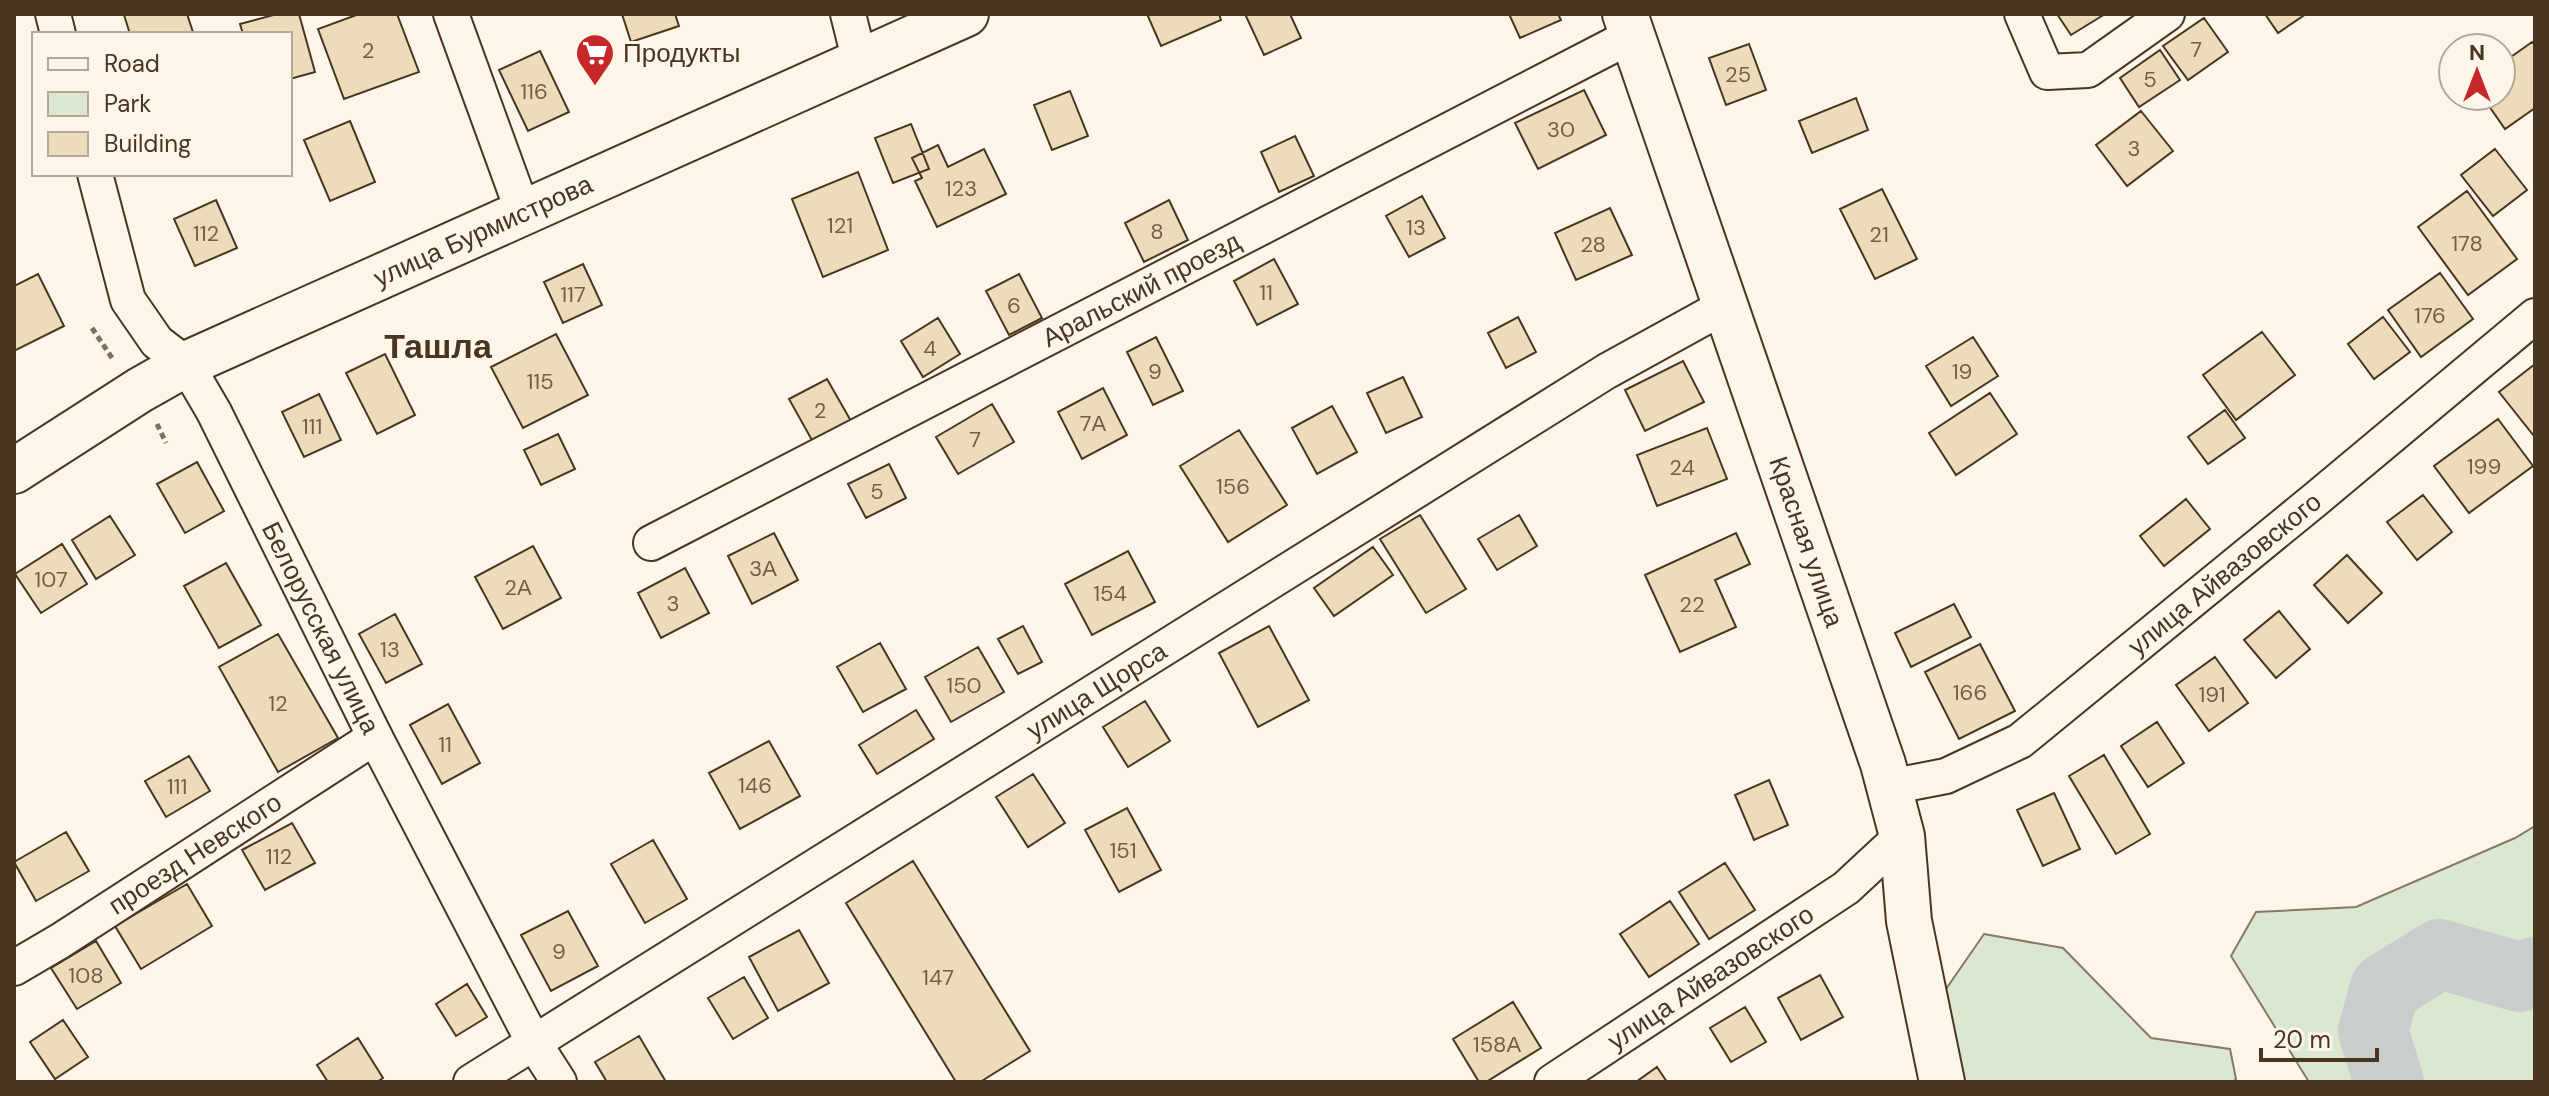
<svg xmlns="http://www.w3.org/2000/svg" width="2549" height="1096" viewBox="0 0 2549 1096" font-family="'DM Sans',sans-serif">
	<rect width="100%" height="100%" fill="#fbf6e9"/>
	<path fill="#dce7d0" stroke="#887966" stroke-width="2" d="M2535 826V1082H2309L2231 956 2256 912 2356 907 2515 838Z
		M1984 934 2063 948 2151 1038 2230 1049 2236 1079 2233 1082H1960L1944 992Z"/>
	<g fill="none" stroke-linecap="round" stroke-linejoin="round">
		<path stroke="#c9cecd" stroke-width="70" d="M2389 1082 2373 1031 2385 988 2440 954 2519 977 2535 972"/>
	</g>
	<path fill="#ecdcbc" stroke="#4a3520" stroke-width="2" d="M127 14H187L193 32 187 34H130L124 15Z
		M277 14H299L315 72 290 79V34H243L240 24Z
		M359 14H397L419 72 344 99 318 29Z
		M622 14H675L679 26 631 42Z
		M1147 14H1219L1221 20 1161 46Z
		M1245 14H1290L1301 38 1264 55Z
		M1509 14H1558L1561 20 1520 38Z
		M2057 14H2105L2071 35Z
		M2265 14H2306L2278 33Z
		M2204 18 2228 52 2188 80 2163 46Z
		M2532 42 2535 45V108L2505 129 2482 96H2501V64Z
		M1749 44 1766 90 1726 105 1709 58Z
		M2160 50 2180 80 2139 107 2120 78Z
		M540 51 569 112 528 131 499 70Z
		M1584 90 1606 135 1538 169 1515 123Z
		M1070 91 1088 136 1052 150 1034 105Z
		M1856 98 1868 130 1812 153 1799 121Z
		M2141 111 2173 151 2127 186 2096 145Z
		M350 121 375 182 330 201 304 140Z
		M911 124 929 169 893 183 875 138Z
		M1295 136 1314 176 1279 192 1261 152Z
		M938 145 948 167 984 149 1006 194 937 227 915 181 922 178 912 158Z
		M2495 149 2527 190 2493 216 2461 175Z
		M858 172 888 250 823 277 792 199Z
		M1882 189 1917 259 1875 279 1840 209Z
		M2467 191 2517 259 2468 295 2418 227Z
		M1422 196 1445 238 1409 257 1386 216Z
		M216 200 237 248 195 266 174 219Z
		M1169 200 1188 240 1144 262 1125 223Z
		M1610 208 1632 255 1576 280 1555 233Z
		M1274 259 1298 304 1257 325 1234 281Z
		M583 264 602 305 563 323 544 282Z
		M2440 273 2473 319 2421 357 2388 310Z
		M38 274 64 326 14 351V286Z
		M1019 274 1042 318 1009 335 986 291Z
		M1518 317 1536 352 1506 368 1488 333Z
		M2383 317 2410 352 2374 379 2348 344Z
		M938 318 960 354 923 377 901 341Z
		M2262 332 2295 375 2236 420 2203 375Z
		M556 334 588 395 523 428 491 367Z
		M1156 337 1183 391 1153 405 1127 352Z
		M1973 337 1998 376 1951 406 1926 366Z
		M385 354 415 415 377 434 346 373Z
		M1683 361 1704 402 1645 431 1625 390Z
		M2535 364V435L2534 436 2499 392Z
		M1403 377 1422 417 1386 433 1367 393Z
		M827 379 851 421 813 442 789 399Z
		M1103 388 1127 435 1082 459 1058 412Z
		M1990 393 2017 434 1956 475 1929 433Z
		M319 394 341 440 304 457 282 412Z
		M992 404 1014 442 958 474 936 437Z
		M1332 406 1357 452 1317 474 1292 428Z
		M2225 410 2245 438 2208 464 2188 437Z
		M2498 419 2533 466 2469 513 2434 466Z
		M1707 428 1727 479 1657 506 1637 455Z
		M1239 430 1287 505 1228 542 1180 466Z
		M558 434 575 469 541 485 524 450Z
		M197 462 224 511 185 533 157 484Z
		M889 464 906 498 866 518 848 484Z
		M2423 495 2452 532 2417 560 2387 522Z
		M2186 499 2210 529 2164 566 2140 536Z
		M1420 515 1466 589 1426 613 1380 539Z
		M1519 515 1537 546 1497 570 1478 539Z
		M110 516 135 555 96 579 72 540Z
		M774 533 798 580 752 604 728 556Z
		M1736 533 1750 564 1715 580 1736 627 1680 652 1645 575Z
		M62 544 87 584 41 613 15 574Z
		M533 546 561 598 503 629 475 577Z
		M1373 547 1393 575 1334 616 1314 588Z
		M1128 551 1155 602 1092 635 1065 584Z
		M2347 555 2382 593 2348 623 2314 585Z
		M226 563 261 625 219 648 184 586Z
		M685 568 709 613 661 638 638 593Z
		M1954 604 1971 637 1911 667 1895 633Z
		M2279 611 2310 649 2276 678 2244 640Z
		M395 614 422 664 386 683 359 634Z
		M1023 626 1042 662 1018 674 998 639Z
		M1269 626 1309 700 1258 727 1219 653Z
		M278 634 338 738 278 772 219 667Z
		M880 643 906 689 863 712 837 667Z
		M1980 644 2015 711 1959 739 1925 672Z
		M978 647 1004 692 951 722 925 677Z
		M2215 657 2248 703 2209 731 2176 685Z
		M1145 701 1170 741 1128 767 1103 727Z
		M448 704 480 763 442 784 410 725Z
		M916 710 934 739 877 774 859 745Z
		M2157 722 2184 763 2148 787 2121 746Z
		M769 741 800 796 740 829 709 773Z
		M2104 755 2150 834 2116 854 2069 776Z
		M189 756 210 791 166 817 145 781Z
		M1033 774 1065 823 1028 847 996 797Z
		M1769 780 1788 825 1754 840 1735 795Z
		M2054 793 2080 849 2043 866 2017 810Z
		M1127 808 1161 870 1119 892 1085 830Z
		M292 823 315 863 265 890 242 850Z
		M66 832 89 871 36 901 14 862Z
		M653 840 687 899 645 923 611 864Z
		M913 861 1030 1051 980 1082H956L846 903Z
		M1725 863 1755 910 1709 939 1679 892Z
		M187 884 212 926 141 969 115 926Z
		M1670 901 1699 944 1649 977 1620 934Z
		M568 911 598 966 551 991 521 935Z
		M799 930 829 983 778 1011 749 957Z
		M96 941 121 983 77 1009 51 968Z
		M1820 975 1843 1017 1801 1040 1778 998Z
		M744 977 768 1018 733 1039 708 998Z
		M467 984 487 1017 456 1036 436 1004Z
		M1513 1002 1541 1048 1486 1082H1479L1453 1039Z
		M1745 1007 1766 1042 1731 1062 1710 1028Z
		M63 1020 88 1057 55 1079 30 1042Z
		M639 1036 666 1082H607L595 1062Z
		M358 1038 383 1078 377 1082H328L317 1065Z
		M1657 1067 1667 1082H1636Z"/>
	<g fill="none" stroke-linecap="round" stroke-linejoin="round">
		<defs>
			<g id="minor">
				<path d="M53 14 58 34"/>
				<path d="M451 14 523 212"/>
				<path d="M848 14 860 62"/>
				<path d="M2022 14 2047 72 2088 70 2167 14"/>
				<path id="s1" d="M95 174 128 300 157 342 186 364 214 412 375 737 534 1043 559 1082"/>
				<path id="s2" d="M651 543 1633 35"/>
				<path id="s3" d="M1889 787 1946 776 2020 741 2316 499 2535 316"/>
				<path id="s4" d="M14 968 60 941 375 737"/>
				<path id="s5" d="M471 1082 1607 371 1725 306"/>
				<path id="s6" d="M1552 1082 1846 888 1902 836"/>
			</g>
			<g id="tertiary">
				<path id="s7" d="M1625 14 1883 764 1902 836 1909 921 1942 1082"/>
				<path id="s8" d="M14 471 140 390 186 364 966 14"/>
			</g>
		</defs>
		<use href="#minor" stroke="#4a3520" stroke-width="38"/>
		<use href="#tertiary" stroke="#4a3520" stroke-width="48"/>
		<path stroke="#7f6f5c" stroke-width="5" stroke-dasharray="6 4" stroke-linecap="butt" d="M92 328 114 361
			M157 424 166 443"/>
		<use href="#minor" stroke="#fbf6e9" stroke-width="34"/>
		<use href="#tertiary" stroke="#fbf6e9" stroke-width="44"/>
	</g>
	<defs>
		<symbol id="supermarket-pin" viewBox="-11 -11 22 30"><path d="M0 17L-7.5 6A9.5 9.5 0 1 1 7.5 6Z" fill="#c62828" stroke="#fbf6e9"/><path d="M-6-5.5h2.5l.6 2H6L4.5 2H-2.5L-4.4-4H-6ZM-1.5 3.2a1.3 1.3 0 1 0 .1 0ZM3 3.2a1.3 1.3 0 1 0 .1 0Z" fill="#fff"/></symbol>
	</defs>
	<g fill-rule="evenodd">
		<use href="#supermarket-pin" x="573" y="31" width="44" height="60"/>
	</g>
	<g text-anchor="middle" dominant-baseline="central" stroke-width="6" stroke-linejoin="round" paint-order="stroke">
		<g font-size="22" fill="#725f47">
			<text x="2196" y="49">7</text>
			<text x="368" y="50">2</text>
			<text x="1738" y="74">25</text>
			<text x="2150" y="79">5</text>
			<text x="534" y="91">116</text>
			<text x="1561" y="129">30</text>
			<text x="2134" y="148">3</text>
			<text x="961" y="188">123</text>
			<text x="840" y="225">121</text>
			<text x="1416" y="227">13</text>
			<text x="1157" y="231">8</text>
			<text x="206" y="233">112</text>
			<text x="1879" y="234">21</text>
			<text x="2467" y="243">178</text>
			<text x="1593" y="244">28</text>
			<text x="1266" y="292">11</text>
			<text x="573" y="294">117</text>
			<text x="1014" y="305">6</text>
			<text x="2430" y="315">176</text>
			<text x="930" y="348">4</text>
			<text x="1155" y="371">9</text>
			<text x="1962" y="371">19</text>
			<text x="540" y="381">115</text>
			<text x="820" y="410">2</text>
			<text x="1093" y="423">7А</text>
			<text x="312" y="426">111</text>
			<text x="975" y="439">7</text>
			<text x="2484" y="466">199</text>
			<text x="1682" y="467">24</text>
			<text x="1233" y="486">156</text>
			<text x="877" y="491">5</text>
			<text x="763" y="568">3А</text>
			<text x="51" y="579">107</text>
			<text x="518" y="587">2А</text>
			<text x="1110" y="593">154</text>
			<text x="673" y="603">3</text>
			<text x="1692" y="604">22</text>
			<text x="390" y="649">13</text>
			<text x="964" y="685">150</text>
			<text x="1970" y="692">166</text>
			<text x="2212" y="694">191</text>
			<text x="278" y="703">12</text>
			<text x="445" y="744">11</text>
			<text x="755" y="785">146</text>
			<text x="177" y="786">111</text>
			<text x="1123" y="850">151</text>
			<text x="279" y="856">112</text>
			<text x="559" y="951">9</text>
			<text x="86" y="975">108</text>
			<text x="938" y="977">147</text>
			<text x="1497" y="1044">158А</text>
		</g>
		<g font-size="26" fill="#4a3520" stroke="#fbf6e9" text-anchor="start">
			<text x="623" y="53">Продукты</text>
		</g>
		<g font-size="26" fill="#4a3520" stroke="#fbf6e9">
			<text stroke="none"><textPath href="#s8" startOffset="528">улица Бурмистрова</textPath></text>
			<text stroke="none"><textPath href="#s2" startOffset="552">Аральский проезд</textPath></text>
			<text stroke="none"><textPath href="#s7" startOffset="558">Красная улица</textPath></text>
			<text stroke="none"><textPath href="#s3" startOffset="404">улица Айвазовского</textPath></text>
			<text stroke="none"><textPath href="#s1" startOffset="514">Белорусская улица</textPath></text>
			<text stroke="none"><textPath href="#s5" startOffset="738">улица Щорса</textPath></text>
			<text stroke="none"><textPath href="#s4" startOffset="214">проезд Невского</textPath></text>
			<text stroke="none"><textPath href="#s6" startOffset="190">улица Айвазовского</textPath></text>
		</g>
		<g font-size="34" font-weight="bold" fill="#4a3520" stroke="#fbf6e9">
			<text x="438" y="346">Ташла</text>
		</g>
	</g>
	<rect width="2549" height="1096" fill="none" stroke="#4a3520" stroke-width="32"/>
	<rect x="32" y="32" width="260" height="144" fill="#fbf6e9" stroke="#b4a999" stroke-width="2"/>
	<rect x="48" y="58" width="40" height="12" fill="#fbf6e9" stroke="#b4a999" stroke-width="2"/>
	<text x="104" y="72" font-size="24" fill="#4a3520">Road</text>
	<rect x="48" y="92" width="40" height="24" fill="#dce7d0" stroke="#b4a999" stroke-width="2"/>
	<text x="104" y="112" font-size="24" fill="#4a3520">Park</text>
	<rect x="48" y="132" width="40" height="24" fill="#ecdcbc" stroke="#b4a999" stroke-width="2"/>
	<text x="104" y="152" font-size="24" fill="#4a3520">Building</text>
	<g transform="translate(2477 72)"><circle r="38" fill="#fbf6e9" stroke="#b4a999" stroke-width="2"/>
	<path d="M0-6L14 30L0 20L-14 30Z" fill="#c62828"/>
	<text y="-12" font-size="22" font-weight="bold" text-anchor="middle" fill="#4a3520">N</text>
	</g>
	<path d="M2261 1048v12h116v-12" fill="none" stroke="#4a3520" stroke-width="4"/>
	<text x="2273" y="1048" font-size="24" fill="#4a3520" stroke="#fbf6e9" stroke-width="6" paint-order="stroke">20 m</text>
</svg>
